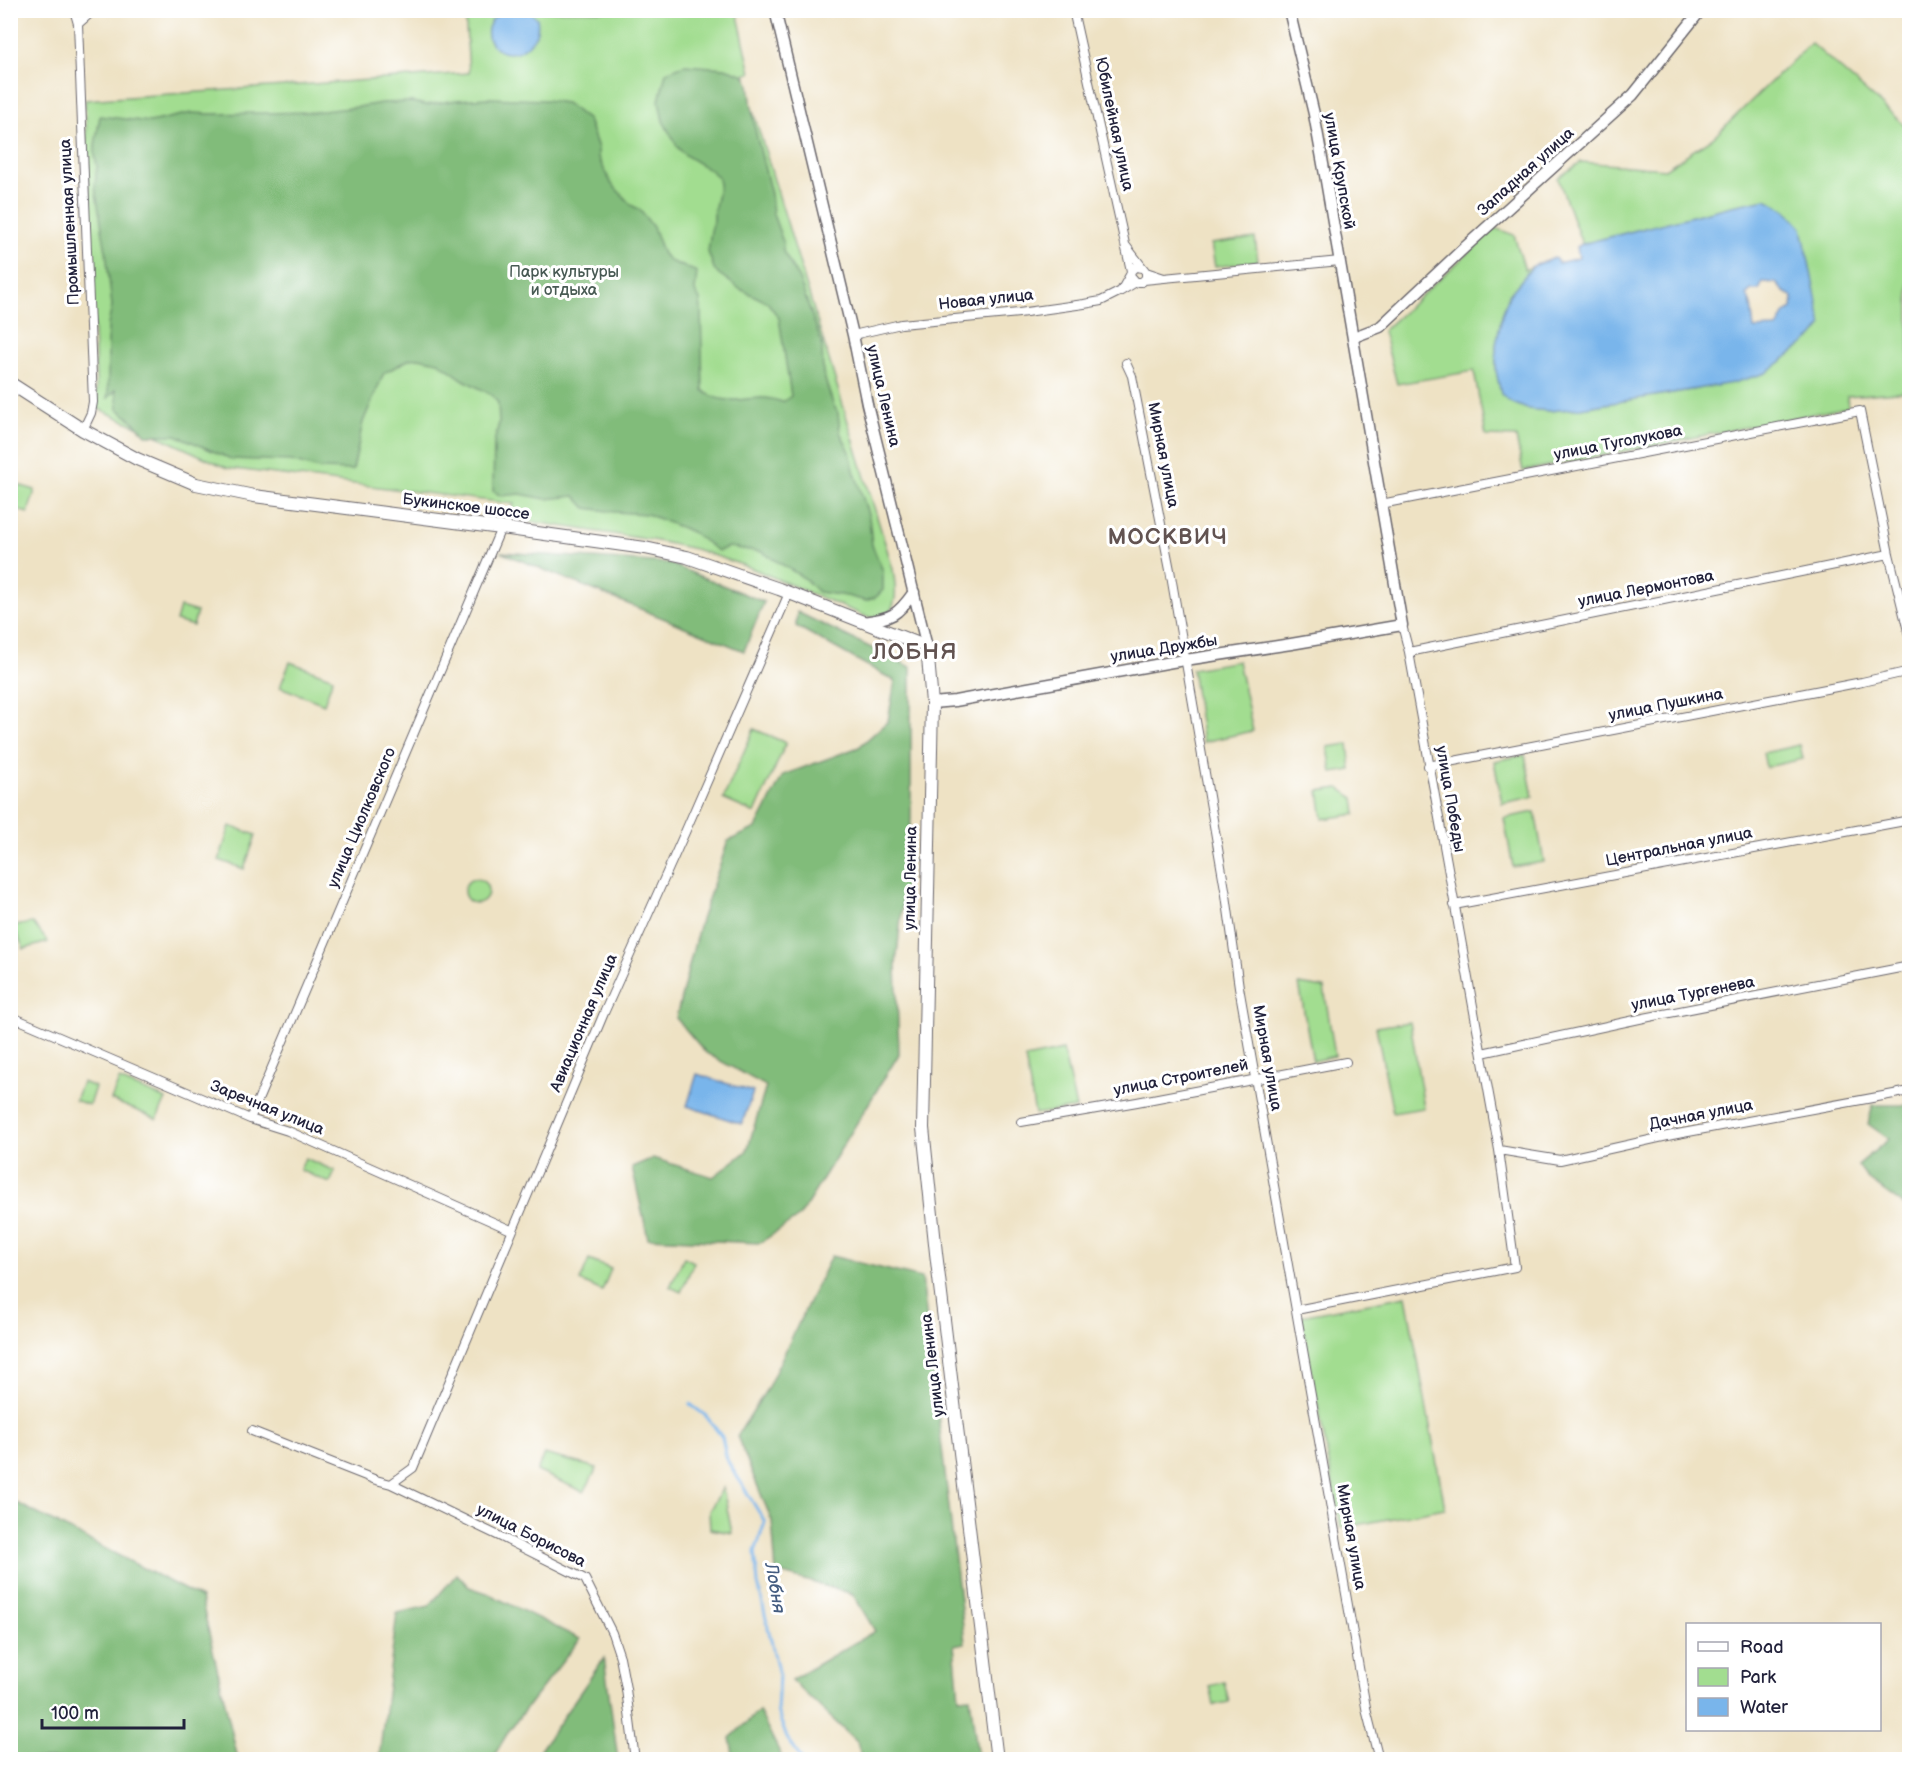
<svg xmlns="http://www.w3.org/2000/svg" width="1920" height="1770" viewBox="0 0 1920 1770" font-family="'Balsamiq Sans',sans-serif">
	<rect width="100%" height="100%" fill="#fff"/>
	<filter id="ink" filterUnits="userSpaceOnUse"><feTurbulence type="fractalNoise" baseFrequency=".0167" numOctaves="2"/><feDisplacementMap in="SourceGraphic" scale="12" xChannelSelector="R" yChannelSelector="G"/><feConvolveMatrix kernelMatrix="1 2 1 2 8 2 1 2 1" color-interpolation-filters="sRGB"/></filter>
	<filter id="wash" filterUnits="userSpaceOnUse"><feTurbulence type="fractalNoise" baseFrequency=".008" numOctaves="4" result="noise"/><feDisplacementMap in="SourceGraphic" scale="24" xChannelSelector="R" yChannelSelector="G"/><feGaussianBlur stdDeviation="1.35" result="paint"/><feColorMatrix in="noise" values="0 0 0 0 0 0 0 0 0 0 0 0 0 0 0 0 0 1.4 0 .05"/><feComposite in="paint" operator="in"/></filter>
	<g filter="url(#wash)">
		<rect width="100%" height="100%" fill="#eee2c4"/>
		<path fill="#a2dd90" stroke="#628066" stroke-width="1.5" d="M465 11H737L751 73 742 75 893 569C895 584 901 610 881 617 877 618 871 617 867 617L751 568 695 549 652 540 507 518 514 504 227 468 97 408 85 100 469 73Z
			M1811 43 1909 129V391L1847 396 1848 407 1523 471 1516 437 1486 436 1474 371 1397 384 1383 331 1495 228 1514 235 1525 270 1533 266 1509 295 1502 315 1496 345V371L1528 409 1549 411 1581 408 1697 389 1813 337 1786 210 1766 199 1732 206 1582 244 1558 178 1581 162 1665 169 1713 138Z
			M1255 238 1258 261 1215 267 1211 244Z
			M12 483 35 490 28 513 11 508Z
			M180 607 197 612 193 626 176 621Z
			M1238 661 1253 731 1203 742 1192 669Z
			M290 662 333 678 324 704 280 687Z
			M754 729 786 743 755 813 723 799Z
			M1348 744 1351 770 1332 773 1328 747Z
			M1800 745 1803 759 1766 767 1763 753Z
			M1525 755 1533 797 1502 803 1494 761Z
			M1339 788 1354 798 1356 814 1323 819 1319 791Z
			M1535 812 1544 862 1513 867 1504 818Z
			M230 826 256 835 244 869 219 860Z
			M464 891a12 12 0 1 1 24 0a12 12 0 1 1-24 0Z
			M33 923 48 942 24 949 13 926Z
			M1299 984 1324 988 1335 1056 1313 1061Z
			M1410 1022 1424 1108 1393 1113 1376 1027Z
			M1063 1050 1076 1108 1035 1114 1025 1058Z
			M119 1080 166 1099 157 1119 111 1100Z
			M82 1082 95 1087 89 1105 75 1100Z
			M305 1158 335 1171 330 1183 300 1170Z
			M684 1257 694 1262 681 1292 670 1287Z
			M589 1260 611 1269 602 1291 580 1281Z
			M1406 1296 1445 1508 1341 1528 1301 1316Z
			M544 1454 597 1468 584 1492 537 1471Z
			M723 1488 732 1533 710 1529 709 1511Z
			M1224 1682 1229 1702 1214 1705 1210 1686Z"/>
		<path fill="#81bc7a" stroke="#526f5a" stroke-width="1.5" d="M684 65 725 68 745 75 749 84 754 125 771 194 773 214 783 242V251L799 279 822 344 823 373 833 404 838 413 840 432 850 452 854 470 869 517 872 545 883 571V590L876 597 866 601 847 596 818 592 804 578 762 552 729 547 718 551 692 532 647 514 615 512 586 508 575 496 546 499 520 494 501 496 493 491 494 442 499 423 498 403 492 395 464 380 438 362 419 358 410 359 384 373 363 422 353 470 319 469 291 461 231 459 176 435H146L133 421 118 409 116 390 108 398V325L112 306 106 252 95 187 97 166 95 156V145L100 116 150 122 191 113 211 114 314 112 358 107 381 103 412 102 426 105 457 100 487 98 546 100 566 103 588 120 598 148V157L611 183 631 205 640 210 653 227 663 254 670 261 697 272 695 291 700 300 701 310 703 390C719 405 739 399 759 398 767 397 775 400 783 402L791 396 779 318 767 302 740 289 715 271 708 252 711 231 714 221V211L719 189V179L712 171 685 155 678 148 663 121 659 101 666 72Z
			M500 552 668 563 764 602 744 651Z
			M797 612 911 667V820L896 965 899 1054 800 1216 760 1243 648 1238 632 1167 653 1158 713 1177 747 1151 766 1086 706 1053 676 1018 699 926 728 841 756 828 783 775 859 747 888 721 895 681 796 626Z
			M1873 1105H1909V1209L1868 1179 1858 1165 1889 1139 1868 1124Z
			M831 1256 922 1278 965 1643 954 1645 959 1698 970 1697 978 1759H862L857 1742 791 1680 875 1631 853 1594 776 1572 772 1521 737 1436 767 1389Z
			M11 1500 201 1598 238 1759H11Z
			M457 1574 469 1587 487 1593 580 1639 510 1729 492 1759H379L397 1613 429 1606Z
			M604 1658 618 1759H535L538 1753Z
			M759 1711 783 1759H734L730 1738Z"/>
		<path fill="#79b5eb" stroke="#4e6c93" stroke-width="1.5" fill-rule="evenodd" d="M505 11H528L537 18C539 28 537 37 529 44 501 72 466 28 505 11Z
			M1766 199 1786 210 1802 228 1822 326 1813 337 1766 373 1733 383 1581 408 1549 411 1527 409 1510 402 1501 394 1496 371V345L1502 315 1509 295 1533 266 1554 258 1557 259 1558 263 1579 258 1577 247 1582 244 1732 206ZM1763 282 1776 283 1783 291 1793 297 1792 309 1785 313 1777 328 1754 329 1751 305 1747 294 1751 290H1759Z
			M697 1074 753 1092 742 1124 687 1106Z"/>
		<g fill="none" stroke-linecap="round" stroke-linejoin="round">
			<path stroke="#79b5eb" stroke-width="3" d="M690 1404 706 1416 722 1437 727 1460 765 1522 755 1552 758 1584 779 1675 777 1711 787 1738 802 1760"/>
		</g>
	</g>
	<g filter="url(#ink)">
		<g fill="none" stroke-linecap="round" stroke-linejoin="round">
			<defs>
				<path id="minor" d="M74 10 78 24 93 402 91 413 83 430
					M1073 10 1131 271 1130 275 1136 282H1142L1146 278V272L1143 268 1135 267 1131 271
					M78 24 94 10
					M1126 246 1143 268
					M1130 275 1121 291 1136 282
					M1164 278 1340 261
					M1144 280 1164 278 1146 272
					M853 335 901 324 1019 313 1084 304 1101 301 1121 291
					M1126 363 1132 376 1170 570 1226 895 1239 987 1367 1713 1379 1760
					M1381 504 1860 411 1889 554 1910 639
					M1409 652 1889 554
					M1428 766 1862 682 1910 671
					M1454 905 1910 820
					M10 1016 250 1119 288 1131 511 1230
					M1482 1053 1644 1018 1910 966
					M250 1119 501 528
					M1021 1122 1137 1102 1346 1062
					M1499 1150 1560 1160 1672 1135 1910 1091
					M1296 1310 1515 1267 1499 1150 1409 652 1402 625
					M252 1431 376 1480 391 1484 413 1468 604 1013 686 830 789 593
					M391 1484 499 1536 585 1579 612 1633 620 1657 626 1689 635 1760"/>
				<path id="tertiary" d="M775 10 853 335 867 404 927 647
					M1354 337 1380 327 1464 248 1633 95 1701 10
					M863 622C892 618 897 616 914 592
					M932 703 955 701 1172 662 1291 644 1402 625 1325 175 1314 114 1289 10"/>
				<path id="secondary" d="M10 383 83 430 137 459 196 484 254 496 501 528 645 548 687 557 779 589 927 647 932 703 923 1128 936 1253 997 1760"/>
			</defs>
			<use href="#minor" stroke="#69656b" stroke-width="10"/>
			<use href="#tertiary" stroke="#69656b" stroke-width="13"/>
			<use href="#secondary" stroke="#69656b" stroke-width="14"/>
			<use href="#minor" stroke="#fff" stroke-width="8"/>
			<use href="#tertiary" stroke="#fff" stroke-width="10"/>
			<use href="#secondary" stroke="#fff" stroke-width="12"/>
		</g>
	</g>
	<g text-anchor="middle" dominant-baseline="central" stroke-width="6" stroke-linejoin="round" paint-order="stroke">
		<g font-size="16" fill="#22223b" stroke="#fff">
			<text transform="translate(1114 124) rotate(78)">Юбилейная улица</text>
			<text transform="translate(1339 171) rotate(80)">улица Крупской</text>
			<text transform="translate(1526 172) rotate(-42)">Западная улица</text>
			<text transform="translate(70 222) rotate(-93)">Промышленная улица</text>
			<text transform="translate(986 300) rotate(-6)">Новая улица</text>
			<text transform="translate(883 396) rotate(77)">улица Ленина</text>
			<text transform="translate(1618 443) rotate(-11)">улица Туголукова</text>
			<text transform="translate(1163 455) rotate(79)">Мирная улица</text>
			<text transform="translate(466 507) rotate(7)">Букинское шоссе</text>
			<text transform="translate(1646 589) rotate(-11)">улица Лермонтова</text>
			<text transform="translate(1164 649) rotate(-9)">улица Дружбы</text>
			<text transform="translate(1666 705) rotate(-11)">улица Пушкина</text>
			<text transform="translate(1450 799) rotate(80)">улица Победы</text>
			<text transform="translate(362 818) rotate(-67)">улица Циолковского</text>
			<text transform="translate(1679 847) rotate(-11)">Центральная улица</text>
			<text transform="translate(911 878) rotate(-89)">улица Ленина</text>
			<text transform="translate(1693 994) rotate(-11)">улица Тургенева</text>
			<text transform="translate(584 1023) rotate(-67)">Авиационная улица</text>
			<text transform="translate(1267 1058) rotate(80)">Мирная улица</text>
			<text transform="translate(1181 1078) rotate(-11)">улица Строителей</text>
			<text transform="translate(267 1108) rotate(22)">Заречная улица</text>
			<text transform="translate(1701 1115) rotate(-11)">Дачная улица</text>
			<text transform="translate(933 1365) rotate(-97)">улица Ленина</text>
			<text transform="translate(531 1536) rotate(27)">улица Борисова</text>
			<text transform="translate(1351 1537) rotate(80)">Мирная улица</text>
		</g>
		<g font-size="16" fill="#485a54" stroke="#fff">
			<text x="564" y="272">Парк культуры<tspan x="564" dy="18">и отдыха</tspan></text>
		</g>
		<g font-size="18" font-style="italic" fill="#455d81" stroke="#fff">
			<text transform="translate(775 1588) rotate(80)">Лобня</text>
		</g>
		<g font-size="22" font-weight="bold" letter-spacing="1.5" fill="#625351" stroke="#fff">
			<text x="1168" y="537">МОСКВИЧ</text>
			<text x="915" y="652">ЛОБНЯ</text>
		</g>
	</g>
	<rect width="1920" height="1770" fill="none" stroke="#fff" stroke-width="36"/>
	<rect x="1686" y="1623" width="195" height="108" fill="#ffffff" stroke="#a7a7b1" stroke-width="1.5"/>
	<rect x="1698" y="1642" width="30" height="9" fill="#ffffff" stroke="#a7a7b1" stroke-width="1.5"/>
	<text x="1740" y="1653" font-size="18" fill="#22223b">Road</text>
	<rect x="1698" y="1668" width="30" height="18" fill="#a2dd90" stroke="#a7a7b1" stroke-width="1.5"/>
	<text x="1740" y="1683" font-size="18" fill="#22223b">Park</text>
	<rect x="1698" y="1698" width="30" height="18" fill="#79b5eb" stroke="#a7a7b1" stroke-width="1.5"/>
	<text x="1740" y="1713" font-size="18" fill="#22223b">Water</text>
	<path d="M42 1719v9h142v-9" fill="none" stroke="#22223b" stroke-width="3"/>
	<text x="51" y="1719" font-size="18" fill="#22223b" stroke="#ffffff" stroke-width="4.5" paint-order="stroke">100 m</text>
</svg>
